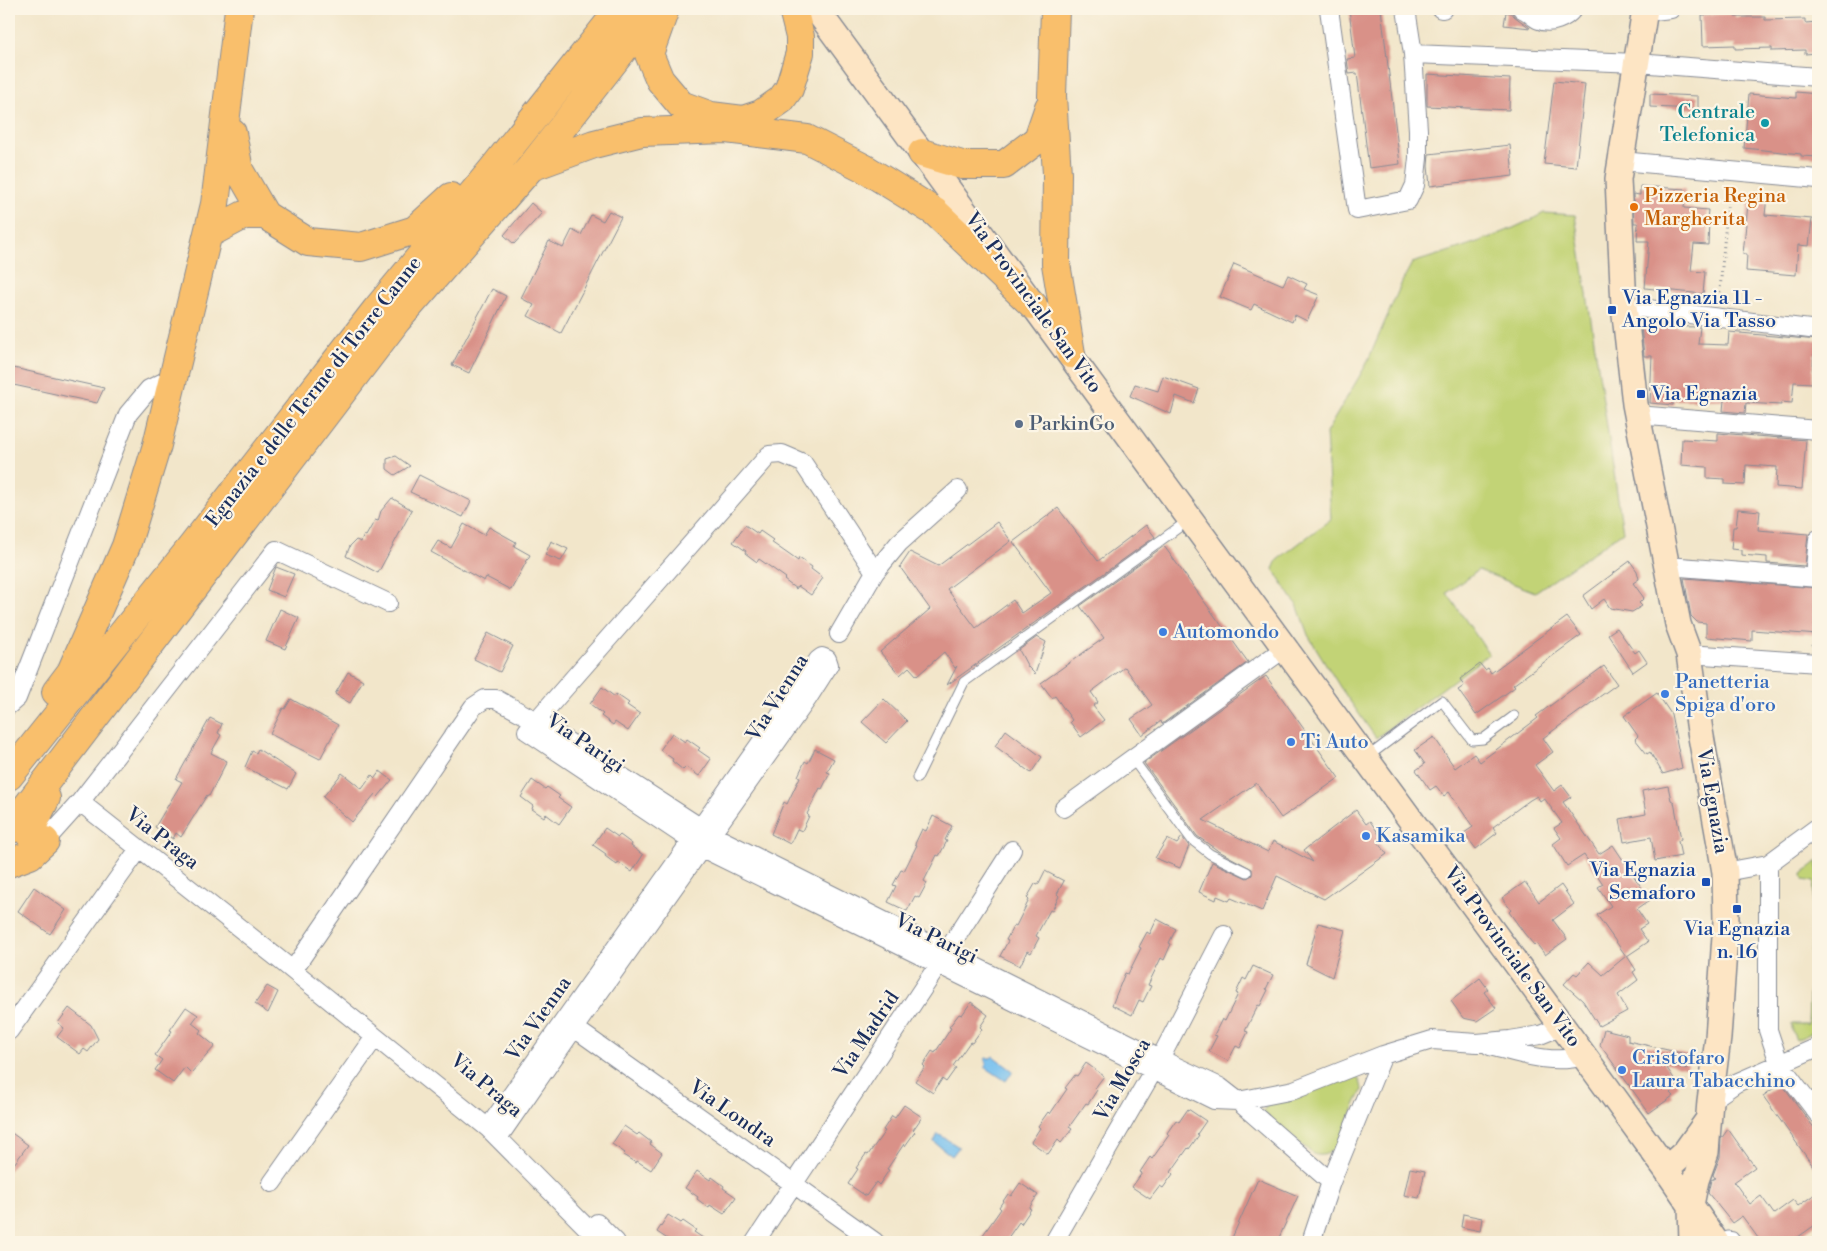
<svg xmlns="http://www.w3.org/2000/svg" width="1827" height="1251" viewBox="0 0 1827 1251" font-family="'Libre Bodoni',serif">
	<rect width="100%" height="100%" fill="#fcf5e5"/>
	<filter id="ink" filterUnits="userSpaceOnUse"><feTurbulence type="fractalNoise" baseFrequency=".02" numOctaves="2"/><feDisplacementMap in="SourceGraphic" scale="10" xChannelSelector="R" yChannelSelector="G"/><feConvolveMatrix kernelMatrix="1 2 1 2 8 2 1 2 1" color-interpolation-filters="sRGB"/></filter>
	<filter id="wash" filterUnits="userSpaceOnUse"><feTurbulence type="fractalNoise" baseFrequency=".0096" numOctaves="4" result="noise"/><feDisplacementMap in="SourceGraphic" scale="20" xChannelSelector="R" yChannelSelector="G"/><feGaussianBlur stdDeviation="1.12" result="paint"/><feColorMatrix in="noise" values="0 0 0 0 0 0 0 0 0 0 0 0 0 0 0 0 0 1.4 0 .05"/><feComposite in="paint" operator="in"/></filter>
	<g filter="url(#wash)">
		<rect width="100%" height="100%" fill="#f2e6ca"/>
		<path fill="#c2d376" stroke="#6e816a" d="M1544 213 1575 215 1623 532 1535 592 1478 570 1447 593 1489 654 1376 738 1340 687 1308 635 1298 607 1273 569 1277 560 1331 519 1326 433 1366 365 1403 280 1412 263C1457 249 1502 236 1544 213Z
			M1818 861V1030L1796 1040 1792 1031V1024H1808L1814 882 1803 880 1802 874Z
			M1353 1075C1360 1079 1361 1082 1362 1090L1336 1148C1328 1154 1323 1157 1313 1154L1263 1112 1266 1106 1271 1101Z"/>
		<path fill="#76c0ef" stroke="#4878a6" d="M993 1056 1013 1071 1006 1081 985 1067 987 1064 985 1062 986 1058H991Z
			M938 1134 959 1147 952 1156 934 1142Z"/>
		<g id="blocks">
			<path fill="#d99188" d="M1349 9H1381L1400 164 1369 168 1357 73 1349 74 1347 59 1355 58Z
				M1506 12 1512 13 1514 16 1530 28 1504 25Z
				M1735 14V17H1765V20L1805 19V23L1818 22V53L1805 54V50L1772 51V48L1735 49V45L1703 46 1702 15Z
				M1427 74 1510 79 1509 110 1427 106Z
				M1554 81 1585 84 1576 167 1544 164Z
				M1796 92 1818 94V157L1801 156V154L1744 148 1749 94 1796 98Z
				M1650 94 1698 96V109L1650 107Z
				M1510 145 1513 176 1430 186 1428 166 1429 154Z
				M1640 186 1685 189 1684 208 1708 210 1707 219H1709L1708 245 1694 244 1691 271 1705 272 1703 294 1645 288 1649 241H1637L1638 223H1634L1633 194 1640 195Z
				M1749 194 1767 196 1765 215 1812 219 1809 246 1798 245 1796 275 1746 271 1747 254H1743Z
				M531 203 542 213 514 244 504 235Z
				M609 211 621 217 561 333 528 316 534 305 521 298 549 241 563 248 572 230 581 235 591 215 603 221Z
				M1234 264 1283 285 1288 275 1307 284 1304 289 1319 295 1307 321 1295 315 1292 322 1254 304 1251 310 1220 297Z
				M492 289 506 296 469 373 452 365Z
				M1641 326 1700 327 1698 344 1728 345 1729 332 1818 340V354H1814L1812 383 1794 382 1792 403 1781 402V405L1746 403 1745 413 1723 411 1724 400H1674L1673 405 1650 403 1652 356H1644Z
				M9 367 104 388 97 403 9 384Z
				M1163 376 1199 389 1194 403 1176 396 1171 414 1130 396 1135 384 1158 391Z
				M1718 433 1806 440 1802 489 1776 487 1777 467 1746 465 1745 485 1725 484V479L1707 478V467L1681 465 1682 439 1718 441Z
				M396 456 410 466 395 475 387 469V459Z
				M419 475 471 501 463 517 410 492Z
				M392 498 412 510 378 573 346 556 350 546 356 540 361 542 364 535 366 536 375 520 378 521 381 511Z
				M1058 508 1098 561 1146 525 1155 537 947 685 957 666 955 668 944 652 917 676 909 667 900 675 880 652 930 609 900 567 910 552 938 566 997 522 1011 541 947 589 976 628 1013 600 1022 613 1051 593 1013 542Z
				M1738 509 1760 511 1758 530 1808 534 1805 566 1767 563V557L1741 555V550L1731 549 1733 527H1736Z
				M464 524 484 535 489 527 516 542 514 546 530 555 511 590 486 577 484 581 431 552 438 541 451 548Z
				M745 525 758 534 760 531 773 540 771 542 798 561 799 558 812 567 811 569 823 578 811 595 798 586 796 589 784 580 786 578 759 559 757 562 745 553 746 551 733 542Z
				M551 541 568 549 561 561 545 555Z
				M1164 546 1248 662 1162 724 1161 721 1142 735 1131 719 1152 705 1125 667 1091 692 1098 702 1093 706 1104 720 1081 737 1070 722 1072 720 1055 696 1052 698 1041 683 1104 638 1080 606Z
				M1630 561 1637 571 1639 579 1633 583 1644 598 1639 603 1642 606 1632 612 1610 608 1604 599 1591 609 1583 596Z
				M276 567 294 574 284 597 267 590Z
				M1684 578 1818 588V635L1752 630V641L1706 637V623L1697 622 1691 616Z
				M280 609 299 618 285 649 266 641Z
				M1567 617 1581 635 1513 685 1515 687 1476 715 1458 690 1464 686 1460 679 1480 664 1485 670 1488 668 1491 673Z
				M1617 628 1635 653 1639 650 1647 662 1633 672 1608 634Z
				M488 633 513 646 500 672 474 659Z
				M1037 637 1046 642 1035 674 1028 667 1019 650Z
				M1604 666 1617 684 1543 738 1553 752 1535 765 1554 791 1562 785 1571 797 1563 802 1599 854 1613 845 1650 900 1637 909 1647 924 1639 929 1648 942 1627 956 1636 970 1633 972 1638 980 1618 995 1627 1011 1599 1026 1583 1001 1564 984 1574 973 1577 975 1589 962 1603 975 1626 956 1597 915 1611 906 1598 887 1603 884 1584 855 1567 866 1553 844 1561 838 1554 828 1562 823 1544 798 1540 801 1537 796 1530 800 1493 827 1497 833 1476 849 1464 833 1473 827 1449 792 1444 796 1436 786 1430 790 1416 770 1425 764 1415 750 1434 737 1455 768 1474 754 1480 762 1538 718 1536 716Z
				M348 672 363 680 350 703 335 694Z
				M1266 676 1339 778 1281 818 1256 783 1203 820 1268 852 1273 841 1313 862 1304 850 1356 810 1366 824 1370 821 1381 837 1377 840 1387 854 1324 899 1277 876 1262 911 1231 898 1229 901 1217 896 1216 900 1199 892 1212 862 1247 878 1252 875V869L1217 850 1197 836 1144 763Z
				M602 687 615 697 616 694 629 703 627 705 640 714 628 731 615 722 613 725 601 716 603 714 590 704Z
				M1657 693 1671 714 1682 768 1663 774 1650 752 1647 754 1635 739 1638 736 1624 716Z
				M291 699 338 725 320 759 270 734 283 708 285 709Z
				M884 699 907 721 886 743 862 722Z
				M210 718 222 724 218 733 221 735 211 753 227 761 209 796 207 795 181 837 176 833 173 839 155 827 182 782 176 779Z
				M1006 730 1042 757 1031 773 995 746Z
				M672 733 685 742 687 739 700 748 698 750 711 759 699 776 686 767 683 770 672 761 673 759 660 750Z
				M258 749 296 774 288 789 245 767 252 751 256 753Z
				M815 749 834 759 827 772 830 773 822 789 820 788 807 814 809 816 802 831 797 829 790 844 771 834 784 802 787 804 800 777 798 776 805 761 808 763Z
				M380 771 392 780 378 797 375 794 352 822 323 797 342 773 362 789 372 775 375 778Z
				M532 780 545 789 547 787 560 796 558 798 571 807 559 824 546 814 544 817 532 809 533 806 521 797Z
				M1668 786 1671 800 1674 802 1681 839 1678 841 1681 856 1655 861 1651 837 1624 842 1620 819 1646 814 1642 791Z
				M933 816 952 826 945 840 947 841 939 856 937 855 924 881 927 883 919 898 915 896 907 911 888 902 896 886 893 885 901 870 904 871 917 845 915 844 922 829 926 831Z
				M605 828 618 837 620 835 632 844 631 846 643 855 632 872 618 862 617 865 605 856 606 854 593 845Z
				M1182 837 1189 846 1180 868 1155 858 1167 839 1177 844Z
				M1045 871 1064 881 1057 894 1059 896 1052 911 1050 910 1036 936 1039 938 1031 953 1027 951 1020 966 1000 956 1008 941 1006 940 1014 925 1016 926 1029 900 1027 898 1035 884 1038 885Z
				M1525 882 1539 902 1561 885 1574 904 1553 920 1567 939 1545 955 1536 943 1534 945 1524 933 1509 912 1511 910 1502 898Z
				M34 887 66 910 50 934 18 911Z
				M1157 919 1176 929 1169 943 1171 944 1164 960 1161 958 1148 985 1151 986 1143 1002 1139 1000 1132 1015 1112 1005 1125 973 1128 974 1141 948 1139 947 1147 932 1150 934Z
				M1318 923 1345 930 1332 977 1306 964Z
				M1253 966 1273 975 1266 989 1268 990 1260 1006 1258 1005 1245 1031 1248 1032 1240 1048 1236 1046 1228 1061 1209 1051 1217 1036 1214 1035 1222 1019 1225 1021 1238 994 1236 993 1243 978 1246 980Z
				M1480 978 1488 989 1484 992 1496 1008 1477 1021 1463 1018 1451 1001Z
				M267 986 278 992 268 1013 255 1004Z
				M971 1002 988 1015 980 1027 982 1029 972 1043 970 1042 953 1066 956 1068 946 1082 942 1079 933 1093 915 1081 925 1067 923 1065 932 1051 935 1053 951 1028 949 1027 959 1014 962 1015Z
				M186 1007 198 1015 192 1023 201 1030 199 1033 215 1046 191 1073 185 1067 173 1083 155 1070 162 1060 155 1055 172 1031 170 1030Z
				M69 1008 91 1025 98 1039 88 1052 84 1049 80 1054 57 1037 64 1028 58 1023Z
				M1604 1029 1628 1035V1041L1690 1055 1687 1069 1663 1062 1679 1086 1670 1093 1673 1096 1649 1113 1600 1045Z
				M1086 1063 1104 1076 1095 1088 1097 1090 1088 1104 1086 1103 1069 1127 1072 1129 1061 1143 1058 1140 1048 1154 1031 1142 1040 1128 1038 1126 1048 1112 1050 1114 1067 1089 1065 1088 1075 1075 1077 1076Z
				M1781 1083 1818 1133V1173L1763 1096Z
				M904 1105 922 1117 913 1130 915 1132 905 1146 904 1144 887 1169 889 1170 879 1185 876 1182 866 1196 848 1184 858 1169 856 1168 866 1154 868 1155 885 1131 883 1130 892 1116 895 1118Z
				M1188 1109 1206 1121 1197 1134 1199 1135 1189 1149 1188 1148 1171 1172 1173 1174 1163 1188 1160 1186 1150 1199 1132 1187 1142 1173 1140 1172 1150 1157 1152 1159 1169 1135 1167 1133 1176 1120 1179 1122Z
				M624 1126 637 1135 639 1133 651 1142 650 1144 662 1153 651 1170 637 1161 636 1163 623 1155 625 1153 612 1144Z
				M1728 1129 1755 1167 1734 1182 1750 1204 1761 1196 1774 1214 1793 1200 1798 1206 1818 1192V1223L1791 1242H1761L1742 1216 1732 1223 1708 1193 1711 1180 1715 1178 1713 1175 1720 1157 1721 1139Z
				M9 1131 28 1145 9 1171Z
				M1410 1168 1425 1171 1419 1198 1404 1195Z
				M697 1171 710 1180 712 1177 724 1186 723 1188 736 1197 724 1214 710 1205 709 1208 697 1199 698 1197 685 1188Z
				M1258 1179 1298 1196 1277 1242H1242L1232 1238Z
				M1020 1183 1038 1195 1029 1208 1031 1209 1021 1224 1019 1222 1005 1242H978L1001 1209 999 1207 1008 1194 1011 1196Z
				M1463 1214 1482 1218 1480 1231 1461 1227Z
				M668 1215 681 1223 683 1221 696 1230 694 1232 709 1242H672L657 1232Z"/>
		</g>
	</g>
	<g filter="url(#ink)">
		<use href="#blocks" fill-opacity="0" stroke="#868a94" stroke-width="1"/>
		<g fill="none" stroke-linecap="round" stroke-linejoin="round">
			<defs>
				<path id="lane" d="M1132 758 1192 840 1210 854 1247 872
					M1366 758 1442 701 1472 740 1483 739 1514 716
					M917 778 964 682 1189 520
					M1716 1240 1728 1236 1733 1237 1737 1242"/>
				<path id="street" d="M1329 9 1357 210 1408 200 1415 185 1418 158V130L1413 54 1406 9
					M1441 9H1443
					M1522 9C1529 11 1533 18 1539 20 1551 25 1566 18 1573 9
					M1644 12 1671 9
					M1413 54 1637 63 1818 77
					M1621 161 1818 179
					M1624 306 1818 330
					M1637 415 1818 430
					M1668 566 1818 578
					M875 572 899 543 958 490
					M1814 578 1818 539
					M1689 654 1818 663
					M9 705 17 698 128 414 149 389 174 377
					M80 802 275 956 488 1128 601 1242
					M1064 808 1285 648
					M45 841 80 802 276 550 388 603
					M1768 864V1030L1779 1063 1818 1114
					M1725 872 1768 864 1818 827
					M293 970 473 707 485 699H496L536 721 769 455 782 454 803 463 875 572 839 634
					M566 1022 875 1242
					M9 1031 139 849
					M1490 1046C1522 1054 1552 1065 1584 1056
					M1710 1101 1736 1083 1818 1047
					M488 1128 796 693 818 660 822 657 827 659 829 665 808 698 574 1028 498 1138
					M1331 1182 1238 1101 1220 1087 1160 1059 712 835 536 721 527 731 702 848 1214 1100 1238 1101 1294 1090 1383 1055 1432 1040 1477 1043 1510 1040 1540 1035 1562 1026
					M272 1183 375 1037
					M597 1223 616 1242
					M755 1242 939 964 1012 850
					M1054 1242 1160 1059 1224 935
					M1311 1242 1331 1182 1383 1055"/>
				<path id="secondary" d="M816 9 1584 1056 1666 1169 1716 1242
					M1645 9 1618 179 1624 306 1635 404 1678 624 1689 654 1700 731 1725 872 1726 921 1718 1038 1710 1101 1706 1152 1696 1180 1691 1205 1692 1242
					M1666 1169 1685 1152 1708 1120"/>
				<path id="highway" d="M665 9 649 54 660 80 681 105 711 116 743 120 761 114 781 100 789 89 800 53V37L793 9
					M1055 9 1052 96 1057 174 1056 264 1071 354
					M232 133 239 170 265 215 308 242 361 247 415 230 451 197
					M922 153 962 165H1004L1038 139 1049 107
					M531 167 594 144 642 132 726 129 807 139 864 168 935 212 1033 305
					M208 234 244 215H265
					M56 692 71 672 126 546 157 445 215 204 239 9
					M9 776 193 545 376 310 492 170 620 9
					M9 830 397 320 531 167 655 9
					M45 841 36 840 30 835 32 827 46 798
					M9 863 30 855 45 841"/>
			</defs>
			<use href="#lane" stroke="#868a94" stroke-width="11"/>
			<use href="#street" stroke="#868a94" stroke-width="20"/>
			<use href="#secondary" stroke="#868a94" stroke-width="28"/>
			<use href="#highway" stroke="#868a94" stroke-width="30"/>
			<path stroke="#868a94" stroke-width="3" stroke-dasharray="1 4" stroke-linecap="butt" d="M1719 302 1729 186
				M1813 646 1818 602"/>
			<use href="#lane" stroke="#fff" stroke-width="9"/>
			<use href="#street" stroke="#fff" stroke-width="18"/>
			<use href="#secondary" stroke="#fde5c4" stroke-width="25"/>
			<use href="#highway" stroke="#f9bf6c" stroke-width="28"/>
		</g>
	</g>
	<circle fill="#0f9aa8" stroke="#fcf5e5" stroke-width="2" cx="1765" cy="123" r="5"/>
	<circle fill="#e8710a" stroke="#fcf5e5" stroke-width="2" cx="1634" cy="207" r="5"/>
	<g fill="#1a4fb4" stroke="#fcf5e5" stroke-width="2">
		<rect x="1607" y="305" width="10" height="10" rx="2.5"/>
		<rect x="1636" y="389" width="10" height="10" rx="2.5"/>
		<rect x="1701" y="877" width="10" height="10" rx="2.5"/>
		<rect x="1732" y="904" width="10" height="10" rx="2.5"/>
	</g>
	<circle fill="#5c6f8a" stroke="#fcf5e5" stroke-width="2" cx="1019" cy="424" r="5"/>
	<g fill="#3f7fe0" stroke="#fcf5e5" stroke-width="2">
		<circle cx="1163" cy="632" r="5"/>
		<circle cx="1665" cy="694" r="5"/>
		<circle cx="1291" cy="742" r="5"/>
		<circle cx="1366" cy="836" r="5"/>
		<circle cx="1622" cy="1070" r="5"/>
	</g>
	<g text-anchor="middle" dominant-baseline="central" stroke-width="4.5" stroke-linejoin="round" paint-order="stroke">
		<g font-size="20" fill="#0d838f" stroke="#fcf5e5" text-anchor="end">
			<text x="1755" y="112">Centrale<tspan x="1755" dy="23">Telefonica</tspan></text>
		</g>
		<g font-size="20" fill="#c56008" stroke="#fcf5e5" text-anchor="start">
			<text x="1644" y="196">Pizzeria Regina<tspan x="1644" dy="23">Margherita</tspan></text>
		</g>
		<g font-size="20" fill="#164399" stroke="#fcf5e5" text-anchor="start">
			<text x="1622" y="298">Via Egnazia 11 -<tspan x="1622" dy="23">Angolo Via Tasso</tspan></text>
			<text x="1651" y="394">Via Egnazia</text>
			<text x="1696" y="870" text-anchor="end">Via Egnazia<tspan x="1696" dy="23">Semaforo</tspan></text>
			<text x="1737" y="929" text-anchor="middle">Via Egnazia<tspan x="1737" dy="23">n. 16</tspan></text>
		</g>
		<g font-size="20" fill="#1b2f5e" stroke="#fcf5e5">
			<text transform="translate(1033 303) rotate(54)">Via Provinciale San Vito</text>
			<text transform="translate(314 392) rotate(-52)">Egnazia e delle Terme di Torre Canne</text>
			<text transform="translate(778 698) rotate(-58)">Via Vienna</text>
			<text transform="translate(585 744) rotate(34)">Via Parigi</text>
			<text transform="translate(1712 801) rotate(80)">Via Egnazia</text>
			<text transform="translate(162 839) rotate(38)">Via Praga</text>
			<text transform="translate(936 939) rotate(26)">Via Parigi</text>
			<text transform="translate(1512 957) rotate(54)">Via Provinciale San Vito</text>
			<text transform="translate(539 1019) rotate(-55)">Via Vienna</text>
			<text transform="translate(867 1035) rotate(-56)">Via Madrid</text>
			<text transform="translate(1123 1080) rotate(-60)">Via Mosca</text>
			<text transform="translate(486 1086) rotate(40)">Via Praga</text>
			<text transform="translate(732 1114) rotate(35)">Via Londra</text>
		</g>
		<g font-size="20" fill="#4e5e75" stroke="#fcf5e5" text-anchor="start">
			<text x="1029" y="424">ParkinGo</text>
		</g>
		<g font-size="20" fill="#366cbe" stroke="#fcf5e5" text-anchor="start">
			<text x="1173" y="632">Automondo</text>
			<text x="1675" y="682">Panetteria<tspan x="1675" dy="23">Spiga d'oro</tspan></text>
			<text x="1301" y="742">Ti Auto</text>
			<text x="1376" y="836">Kasamika</text>
			<text x="1632" y="1058">Cristofaro<tspan x="1632" dy="23">Laura Tabacchino</tspan></text>
		</g>
	</g>
	<rect width="1827" height="1251" fill="none" stroke="#fcf5e5" stroke-width="30"/>
</svg>
